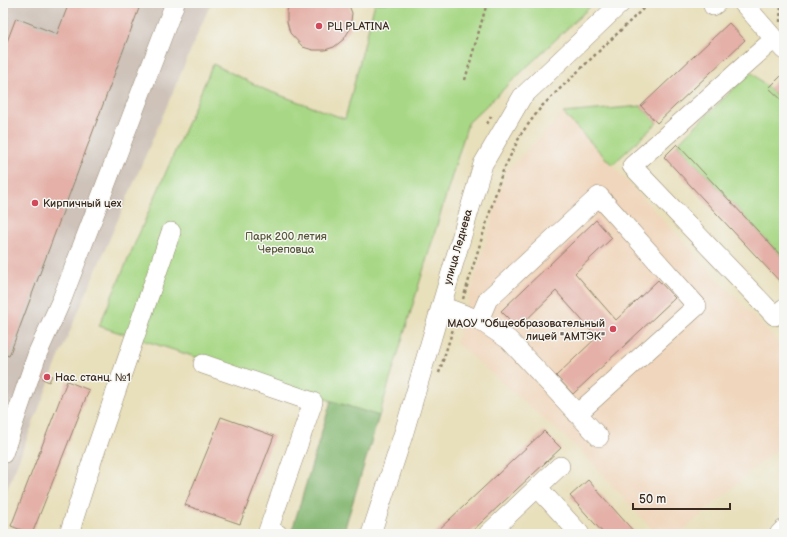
<svg xmlns="http://www.w3.org/2000/svg" width="787" height="537" viewBox="0 0 787 537" font-family="'Balsamiq Sans',sans-serif">
	<rect width="100%" height="100%" fill="#f6f6f2"/>
	<filter id="ink" filterUnits="userSpaceOnUse"><feTurbulence type="fractalNoise" baseFrequency=".025" numOctaves="2"/><feDisplacementMap in="SourceGraphic" scale="8" xChannelSelector="R" yChannelSelector="G"/><feConvolveMatrix kernelMatrix="1 2 1 2 8 2 1 2 1" color-interpolation-filters="sRGB"/></filter>
	<filter id="wash" filterUnits="userSpaceOnUse"><feTurbulence type="fractalNoise" baseFrequency=".012" numOctaves="4" result="noise"/><feDisplacementMap in="SourceGraphic" scale="16" xChannelSelector="R" yChannelSelector="G"/><feGaussianBlur stdDeviation="0.9" result="paint"/><feColorMatrix in="noise" values="0 0 0 0 0 0 0 0 0 0 0 0 0 0 0 0 0 1.4 0 .05"/><feComposite in="paint" operator="in"/></filter>
	<g filter="url(#wash)">
		<rect width="100%" height="100%" fill="#e8dfbb"/>
		<path fill="#f0d6bc" d="M563 113 784 349V443L679 534H657L580 450 456 343 506 172Z"/>
		<path fill="#cec2b9" d="M3 3H211L61 352 3 500Z"/>
		<path fill="#a8d886" stroke="#728152" d="M375 3H594L468 123 379 416 99 326 213 64 266 90 345 119Z
			M751 72 784 102V259L677 144Z
			M641 106 657 123 612 165 563 113Z"/>
		<path fill="#86b873" stroke="#607148" d="M331 401 379 416 343 534H291Z"/>
		<g id="blocks">
			<path fill="#e4b0a7" d="M69 3H141L9 356 3 354V52L16 18 57 34Z
				M290 3H348L352 13 350 29 344 39 334 47 325 50H313L303 47 290 33 287 22V11Z
				M729 23 745 40 657 123 641 106Z
				M784 73V102L769 88Z
				M677 144 784 259V286L664 157Z
				M596 220 612 238 575 273 616 320 658 280 675 298 573 394 556 376 597 337 556 291 518 328 501 311Z
				M45 373 52 376 49 382 43 379Z
				M67 381 89 390 32 534 11 526Z
				M221 417 274 436 240 524 185 505Z
				M544 431 561 448 469 534H434Z
				M588 480 636 534H604L570 496Z"/>
		</g>
	</g>
	<g filter="url(#ink)">
		<use href="#blocks" fill-opacity="0" stroke="#92846c" stroke-width="1"/>
		<g fill="none" stroke-linecap="round" stroke-linejoin="round">
			<defs>
				<path id="minor" d="M743 3 784 50
					M713 6 717 3
					M774 39 632 166 775 316 784 308
					M441 306 479 320 509 340 599 437
					M479 320 488 299 599 196 697 306 577 414
					M203 364 313 402 268 531 278 534
					M3 454 38 352 62 299 175 3
					M538 488 580 534
					M69 534 93 458 171 232
					M371 534 404 432 483 164 522 97 621 3
					M488 534 560 466
					M779 534 784 529"/>
			</defs>
			<use href="#minor" stroke="#92846c" stroke-width="20"/>
			<path stroke="#92846c" stroke-width="2.5" stroke-dasharray="3 3" stroke-linecap="butt" d="M780 22 781 3
				M465 80 487 3
				M487 124 492 115
				M463 299 502 173 521 134 542 106 649 3
				M439 373 454 326"/>
			<use href="#minor" stroke="#fff" stroke-width="19"/>
		</g>
	</g>
	<g fill="#d1495b" stroke="#f6f6f2" stroke-width="1.5">
		<circle cx="319" cy="26" r="4"/>
		<circle cx="35" cy="203" r="4"/>
		<circle cx="613" cy="329" r="4"/>
		<circle cx="47" cy="377" r="4"/>
	</g>
	<g text-anchor="middle" dominant-baseline="central" stroke-width="3" stroke-linejoin="round" paint-order="stroke">
		<g font-size="11" fill="#3b2a1e" stroke="#f6f6f2" text-anchor="start">
			<text x="327" y="26">РЦ PLATINA</text>
			<text x="43" y="203">Кирпичный цех</text>
			<text x="605" y="323" text-anchor="end">МАОУ "Общеобразовательный<tspan x="605" dy="13">лицей "АМТЭК"</tspan></text>
			<text x="55" y="377">Нас. станц. №1</text>
		</g>
		<g font-size="11" fill="#565638" stroke="#f6f6f2">
			<text x="286" y="236">Парк 200 летия<tspan x="286" dy="13">Череповца</tspan></text>
		</g>
		<g font-size="11" fill="#3b2a1e" stroke="#f6f6f2">
			<text transform="translate(458 247) rotate(-74)">улица Леднева</text>
		</g>
	</g>
	<rect width="787" height="537" fill="none" stroke="#f6f6f2" stroke-width="16"/>
	<path d="M633 503v6h97v-6" fill="none" stroke="#3b2a1e" stroke-width="2"/>
	<text x="639" y="503" font-size="12" fill="#3b2a1e" stroke="#f6f6f2" stroke-width="3" paint-order="stroke">50 m</text>
</svg>
